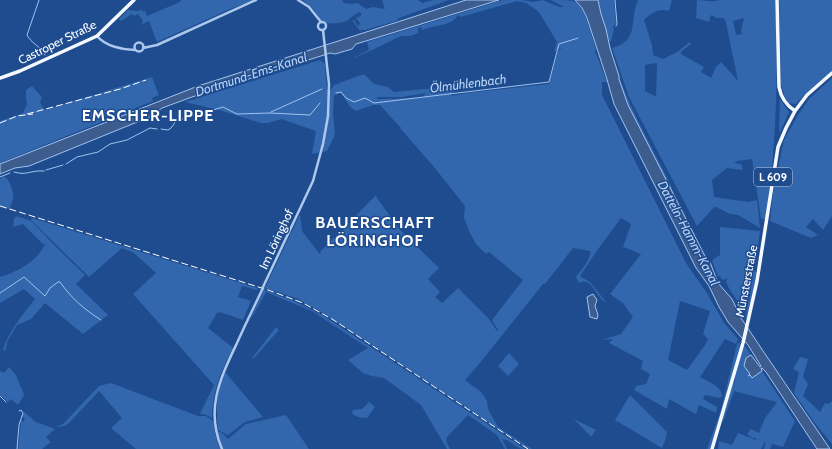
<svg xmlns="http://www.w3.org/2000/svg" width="832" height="449" viewBox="0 0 832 449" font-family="Cabin,sans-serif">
	<rect width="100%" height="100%" fill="#1e4c8f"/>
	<path fill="#3266ad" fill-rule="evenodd" d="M181 0H255L230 9 157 42 149 21 141 25 143 21 138 14 134 16 132 14 121 21 119 19 128 10 136 11 142 10 143 12 145 11 147 16 180 2V1Z
		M303 0H342L344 3 352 4 358 3 366 9 373 7 385 9 382 0H418L422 3 433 0H449L399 18 396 21 365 30H363L361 28 362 30 360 31 352 20H354L358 26H359L360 23 356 18 361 16V13L359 12C353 15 350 19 346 21 341 23 332 24 327 23V25L321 21 314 10Z
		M503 0H521L533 2 543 0 559 7H564L551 0C558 0 568 0 574 1 585 6 592 38 596 49L594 54 596 53 607 82H602V95L686 263 707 293 724 323 738 339 736 344 725 339 700 377C708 382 721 385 722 396L720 398 705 395 703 399 717 407 716 413 699 405 696 414 669 399 667 409 634 390 636 386 646 384 650 374 641 369 643 361 609 343 613 339 602 340 621 334 633 317 623 303 610 294 641 254 623 247 631 224 621 218 596 252 580 276 591 283 606 302C596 299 592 275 579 283L576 277C581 270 591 260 590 251L573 248 545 284H543L479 364 465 380C473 387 482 390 486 400L487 401 488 409 498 427 532 449H529L500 430 325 314 296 298 265 288 300 214 302 231 319 253 321 254 320 252 376 195 377 198 401 231 439 268 428 279 440 292 435 297 442 303 458 288 489 319 497 331 498 330 492 320 523 280 489 252 486 254 476 244 469 231 464 218 465 206 434 167 400 128 401 127 399 126 380 105H373L356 111 351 108 341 93 334 95 333 114 335 133 334 137 327 151 312 154 316 131 281 119 268 123H261L219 110 185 102 320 60 325 64 327 90 330 91 334 85 364 74 374 84 388 87 394 92 456 86 451 96 467 93 549 84 558 51 563 47 554 52 557 42 539 12 526 3 517 1 468 15 460 17 459 15 457 16C452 26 433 25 423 30L421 28 422 27 418 28V33L411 36H401L368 52 347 61 369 50 367 42ZM426 93 422 98 377 99 378 97H402ZM680 301 710 311 703 334 708 339 705 345 687 370 668 360Z
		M598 0H614L616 24 613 26 614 29 611 41H609C617 79 633 112 651 146 656 158 673 185 674 196L628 105 619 79V76L610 48 606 30 601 14Z
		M638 0H672L669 11C658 8 652 13 644 20L652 45 653 55 663 59 677 52 690 42 691 44 681 52V54L704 67 701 72 711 78 716 67 721 62 738 81 726 23 724 18H717L711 15 709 22 696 18 697 0C705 0 711 3 719 0H775C779 73 776 147 766 219H761L752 159 737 161 734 163 741 164 743 170 727 168 712 180 714 197 748 202 757 200 760 228 738 215 730 214 716 207H714L697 226 629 97 612 48C640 41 629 20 638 0ZM744 18 741 30 742 34 736 35 733 21ZM657 63 656 96H655L645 91V65Z
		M779 0H832V71L805 94 796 104 789 103C784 98 784 92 781 85Z
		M152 77 159 95 152 98 153 101 0 163V121L23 113 27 104 26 97V90L32 86 42 97 40 102 44 110Z
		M832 78V216L823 230 813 219 806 227 818 235 811 238 770 221 773 192 784 140 798 115 809 99Z
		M780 99 789 112 780 132 779 130Z
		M4 176C10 180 14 192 13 199 12 202 11 205 10 209L0 206V179Z
		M16 216 31 221 47 237 45 246 23 224 13 227 14 219Z
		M32 218 257 288V290L242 286 238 297 251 301 243 320 220 312 217 313 208 328 233 348C220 374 213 389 212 418L204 414H200L214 385 133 294 156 273 134 253 122 248 89 277 31 220Z
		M720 227 760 231 757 253 751 260 750 266 757 273 746 319 745 318 751 290 750 289 744 312C739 301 728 290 726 281L728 278 722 280 720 276 718 277 712 260 720 255Z
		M47 238 85 275 76 284 108 315 83 334 45 303 31 319 17 325 8 340 5 351 3 350C9 330 22 316 35 299L24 289 0 303V277C20 271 42 259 47 238Z
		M264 290 294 301 324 316 525 449C516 449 511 440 502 439L507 449H505L497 435 468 415 447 437 446 441 450 449H447L421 405 384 378 372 376 363 373 348 360 368 348 312 311 266 292 252 317H251Z
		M276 327 279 330 253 359 252 358Z
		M740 342V347L710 449H707L721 410 737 344Z
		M745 346 751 355 746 358 750 374 748 376 750 375 752 378 762 371 795 421 783 447 772 444 770 449H764L766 441 765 443 763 442 764 444 761 449H718L719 441 732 445 738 433 756 440V438H752L747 434 751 429 759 433 765 418 777 402 734 391 723 422 722 421 734 379 735 389V376L743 347Z
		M509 353 519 364 508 376 498 366Z
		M800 357 808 359 803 377 808 384 803 396 820 412 825 403 829 404 832 401V444L814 422 794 393 799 372 793 369Z
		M9 367 16 375 24 395 18 405 11 399 8 402 0 395V371L4 373Z
		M225 372 263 417 245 422 228 435 218 430C216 406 216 395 225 372Z
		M111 383 198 416H206L213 421 215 432 220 449H136L112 429V427L122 418 99 391 68 424 64 426 56 427 63 424 99 386Z
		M630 395 667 432 666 438 662 448 615 420Z
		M369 402 375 407 367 418 358 417 352 414 353 410 362 409Z
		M24 412 36 422 55 429 46 437 51 442 42 449H18L21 420 23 422 25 419 22 416Z
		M286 415 309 449H223L218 432H221L228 439 246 424Z
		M574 419 596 430 591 437Z"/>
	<path fill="#3c5d8e" stroke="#a1c3ef" d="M466 0H499L366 41 356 44 352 49 335 54 330 53 324 55 192 97 162 108 152 116 29 166 15 168 0 174V164L198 86Z
		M575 0H598L601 14 606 29 610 48 619 76V79L628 105 708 262H710L718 283 732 299 741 318C770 362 801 406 830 449H817L766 372 762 368H761L762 371 752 378 750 375 748 376 750 374 744 366 746 358 751 355 760 367 761 366 748 345 728 322 719 307 709 286 696 268 614 104 606 76 587 18 582 8Z
		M593 294 597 300 595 306 598 315 597 319 590 317 587 297Z"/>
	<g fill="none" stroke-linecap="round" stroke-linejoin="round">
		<path stroke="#a1c3ef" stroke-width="1" d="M39 0 27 35C31 43 40 46 45 55
			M615 0 617 24 616 26
			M336 93 341 92 346 98 354 102 365 98 374 103 549 82 559 44 578 38
			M271 112 322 89
			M161 129 168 130 171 128 176 121 223 107 237 114 270 113 310 115 320 103
			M66 164 77 157 98 152 110 144 127 140 150 128 157 129
			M46 170 63 165
			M14 172C27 176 30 170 44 171
			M0 177 10 173
			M0 293 24 277 45 296 50 288 58 282H60C72 299 84 309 101 320
			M0 396 6 402
			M17 449 19 425 23 413 21 410 19 411"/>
		<path stroke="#adc8ed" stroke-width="2.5" d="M298 0 309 7 321 22
			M318 26a4 4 0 1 1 8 0a4 4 0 1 1-8 0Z
			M97 36C105 46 123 50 135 50
			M134.5 47a4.5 4.5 0 1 1 9 0a4.5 4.5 0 1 1-9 0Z
			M143 48 157 45 256 0
			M263 287 313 181 323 144 328 116 329 84 323 30
			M222 449C205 409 220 379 237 343 245 325 254 307 262 290"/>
		<path stroke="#f4f8ff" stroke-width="3.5" d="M0 78 20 71 97 36 134 0
			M795 111 807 95 832 73
			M712 449 743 343 757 281 778 147 786 128 795 111C786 105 781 98 779 87L777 0"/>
		<path stroke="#fff" stroke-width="1" stroke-dasharray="7 3" stroke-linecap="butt" d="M27 114 120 89 146 80
			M0 123 17 116 33 114
			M0 206 268 290 303 303 332 319 528 449"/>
		<path stroke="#adc8ed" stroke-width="2.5" d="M262 290 263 287"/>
	</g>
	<g text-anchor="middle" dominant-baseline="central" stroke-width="3" stroke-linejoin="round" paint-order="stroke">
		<rect fill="#1e4c8f" stroke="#bcc9dd" stroke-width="1" x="754" y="168" width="38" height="18" rx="3"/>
		<g font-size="11" font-weight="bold" fill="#fff">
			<text x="773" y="177">L 609</text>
		</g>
		<g font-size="12" fill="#fff" stroke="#1e4c8f">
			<text transform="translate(57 42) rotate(-26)">Castroper Straße</text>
			<text transform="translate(276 239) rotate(-65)">Im Löringhof</text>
			<text transform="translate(746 281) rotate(-79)">Münsterstraße</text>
		</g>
		<g font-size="13" font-style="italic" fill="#b9d2f4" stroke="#1e4c8f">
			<text transform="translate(251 74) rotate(-18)">Dortmund-Ems-Kanal</text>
			<text transform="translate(468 83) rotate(-7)">Ölmühlenbach</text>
			<text transform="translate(689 233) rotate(62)">Datteln-Hamm-Kanal</text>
		</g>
		<g font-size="16" font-weight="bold" letter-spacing="1" fill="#fff" stroke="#1e4c8f">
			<text x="148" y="115">EMSCHER-LIPPE</text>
			<text x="375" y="222">BAUERSCHAFT<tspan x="375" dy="18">LÖRINGHOF</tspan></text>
		</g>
	</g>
</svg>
